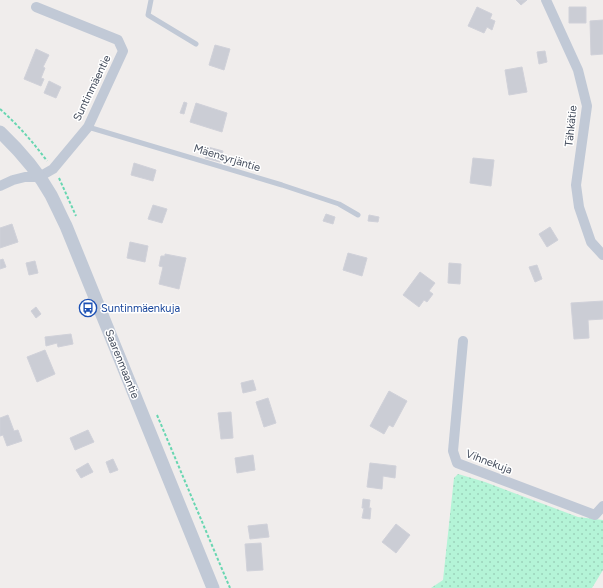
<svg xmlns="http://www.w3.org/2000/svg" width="603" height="588" viewBox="0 0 603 588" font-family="Figtree,sans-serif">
	<defs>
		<pattern id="grass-dots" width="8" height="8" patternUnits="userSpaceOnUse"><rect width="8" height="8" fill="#b4f4d7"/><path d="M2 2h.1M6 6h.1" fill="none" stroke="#9cd3bb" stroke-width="1.8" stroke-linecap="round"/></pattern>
	</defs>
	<rect width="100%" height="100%" fill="#f0edec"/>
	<path fill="url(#grass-dots)" d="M458 474 485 482 578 517 603 520V570L592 588H431L443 580 454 478Z"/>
	<path fill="#cbcdd5" stroke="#d0d1d9" d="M516 0H527L521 5Z
		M477 7 492 14 490 19 495 21 492 30 487 27 484 33 468 26Z
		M569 7H586V23H569Z
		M603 20V54L591 55 590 21Z
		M215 45 230 49 224 70 209 65Z
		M36 49 49 55 43 67 45 68 41 78 44 79 41 86 24 79Z
		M545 51 547 62 539 64 537 52Z
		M522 67 527 92 509 95 505 70Z
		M49 81 61 87 56 98 44 93Z
		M184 102 187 103 184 114 180 113Z
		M196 103 227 113 222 132 190 122Z
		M208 147 223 151 220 162 205 158Z
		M473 158 494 160 491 186 470 183Z
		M134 163 156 170 153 181 131 175Z
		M153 205 167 209 162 223 148 219Z
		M326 214 335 217 333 224 323 221Z
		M369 215 379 217 378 222 368 221Z
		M12 224 18 242 0 248V228Z
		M550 227 558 240 547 247 539 234Z
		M130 242 148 246 145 262 127 258Z
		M348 253 367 258 362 276 343 270Z
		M165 254 186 258 179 289 159 284 163 267 159 266 161 256H165Z
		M3 259 6 267 0 269V260Z
		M35 261 38 273 29 275 26 263Z
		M449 263 461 264 460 284 448 283Z
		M537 265 542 279 535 282 529 267Z
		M420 272 435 283 429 291 433 294 427 302 424 300 419 307 403 295Z
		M603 301V319L588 320 589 338 574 339 571 303Z
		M36 307 41 314 36 318 31 311Z
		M71 334 73 344 58 347 57 343 46 346 45 337Z
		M45 350 55 374 37 382 27 357Z
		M253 380 256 390 243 393 241 383Z
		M389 391 407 401 393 427 389 425 384 434 370 426Z
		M268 398 276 423 264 427 256 402Z
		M231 412 233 438 221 439 218 413Z
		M8 415 14 431 18 430 22 441 7 446 3 435 0 436V418Z
		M88 430 94 442 75 450 70 438Z
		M253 455 255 470 237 473 235 458Z
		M113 459 118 470 110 473 106 462Z
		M88 463 93 472 81 478 76 470Z
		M370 463 396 466 395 478 383 476 382 489 367 487Z
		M363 499 370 500 369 508H371L370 519 362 518 364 508H362Z
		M267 524 269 537 250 539 248 526Z
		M396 524 410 535 396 553 382 542Z
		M261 543 263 570 247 571 245 544Z"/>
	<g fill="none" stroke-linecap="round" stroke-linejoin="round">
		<path stroke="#68d6b1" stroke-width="2" stroke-dasharray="3 2" stroke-linecap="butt" d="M0 109C18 125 33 142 47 161
			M59 178 76 216
			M157 415 230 588"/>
		<path stroke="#c1c9d6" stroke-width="5" d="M151 0 148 15 196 44
			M88 127 282 185 339 204 358 215"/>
		<path stroke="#c1c9d6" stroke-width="10" d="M546 0 578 70 587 106 576 185 579 207 591 242 603 255
			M0 186 13 180 25 177H39L53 169 88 127 123 51 118 40 36 7
			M463 341 453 451 457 463 595 515 603 506"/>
		<path stroke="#c1c9d6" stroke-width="13" d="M0 132C19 150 38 172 51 195 56 205 61 216 66 226L213 588"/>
	</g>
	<defs>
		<symbol id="bus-ring" viewBox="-11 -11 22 22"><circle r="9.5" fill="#fff" stroke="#1a4fb4" stroke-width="1.5"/><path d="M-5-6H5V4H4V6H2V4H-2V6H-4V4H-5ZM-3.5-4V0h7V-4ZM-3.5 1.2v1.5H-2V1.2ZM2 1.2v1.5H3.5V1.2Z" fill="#1a4fb4"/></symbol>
	</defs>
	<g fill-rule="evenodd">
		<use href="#bus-ring" x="78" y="298" width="20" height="20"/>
	</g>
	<g text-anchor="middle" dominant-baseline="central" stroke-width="3" stroke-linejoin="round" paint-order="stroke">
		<g font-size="11" fill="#434c5c" stroke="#fff">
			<text transform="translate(92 88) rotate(-64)">Suntinmäentie</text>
			<text transform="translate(571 126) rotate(-84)">Tähkätie</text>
			<text transform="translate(227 158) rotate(17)">Mäensyrjäntie</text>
			<text transform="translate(122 364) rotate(68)">Saarenmaantie</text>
			<text transform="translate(489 462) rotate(21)">Vihnekuja</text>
		</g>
		<g font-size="11" fill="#164399" stroke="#fff" text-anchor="start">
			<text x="101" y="308">Suntinmäenkuja</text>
		</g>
	</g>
</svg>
